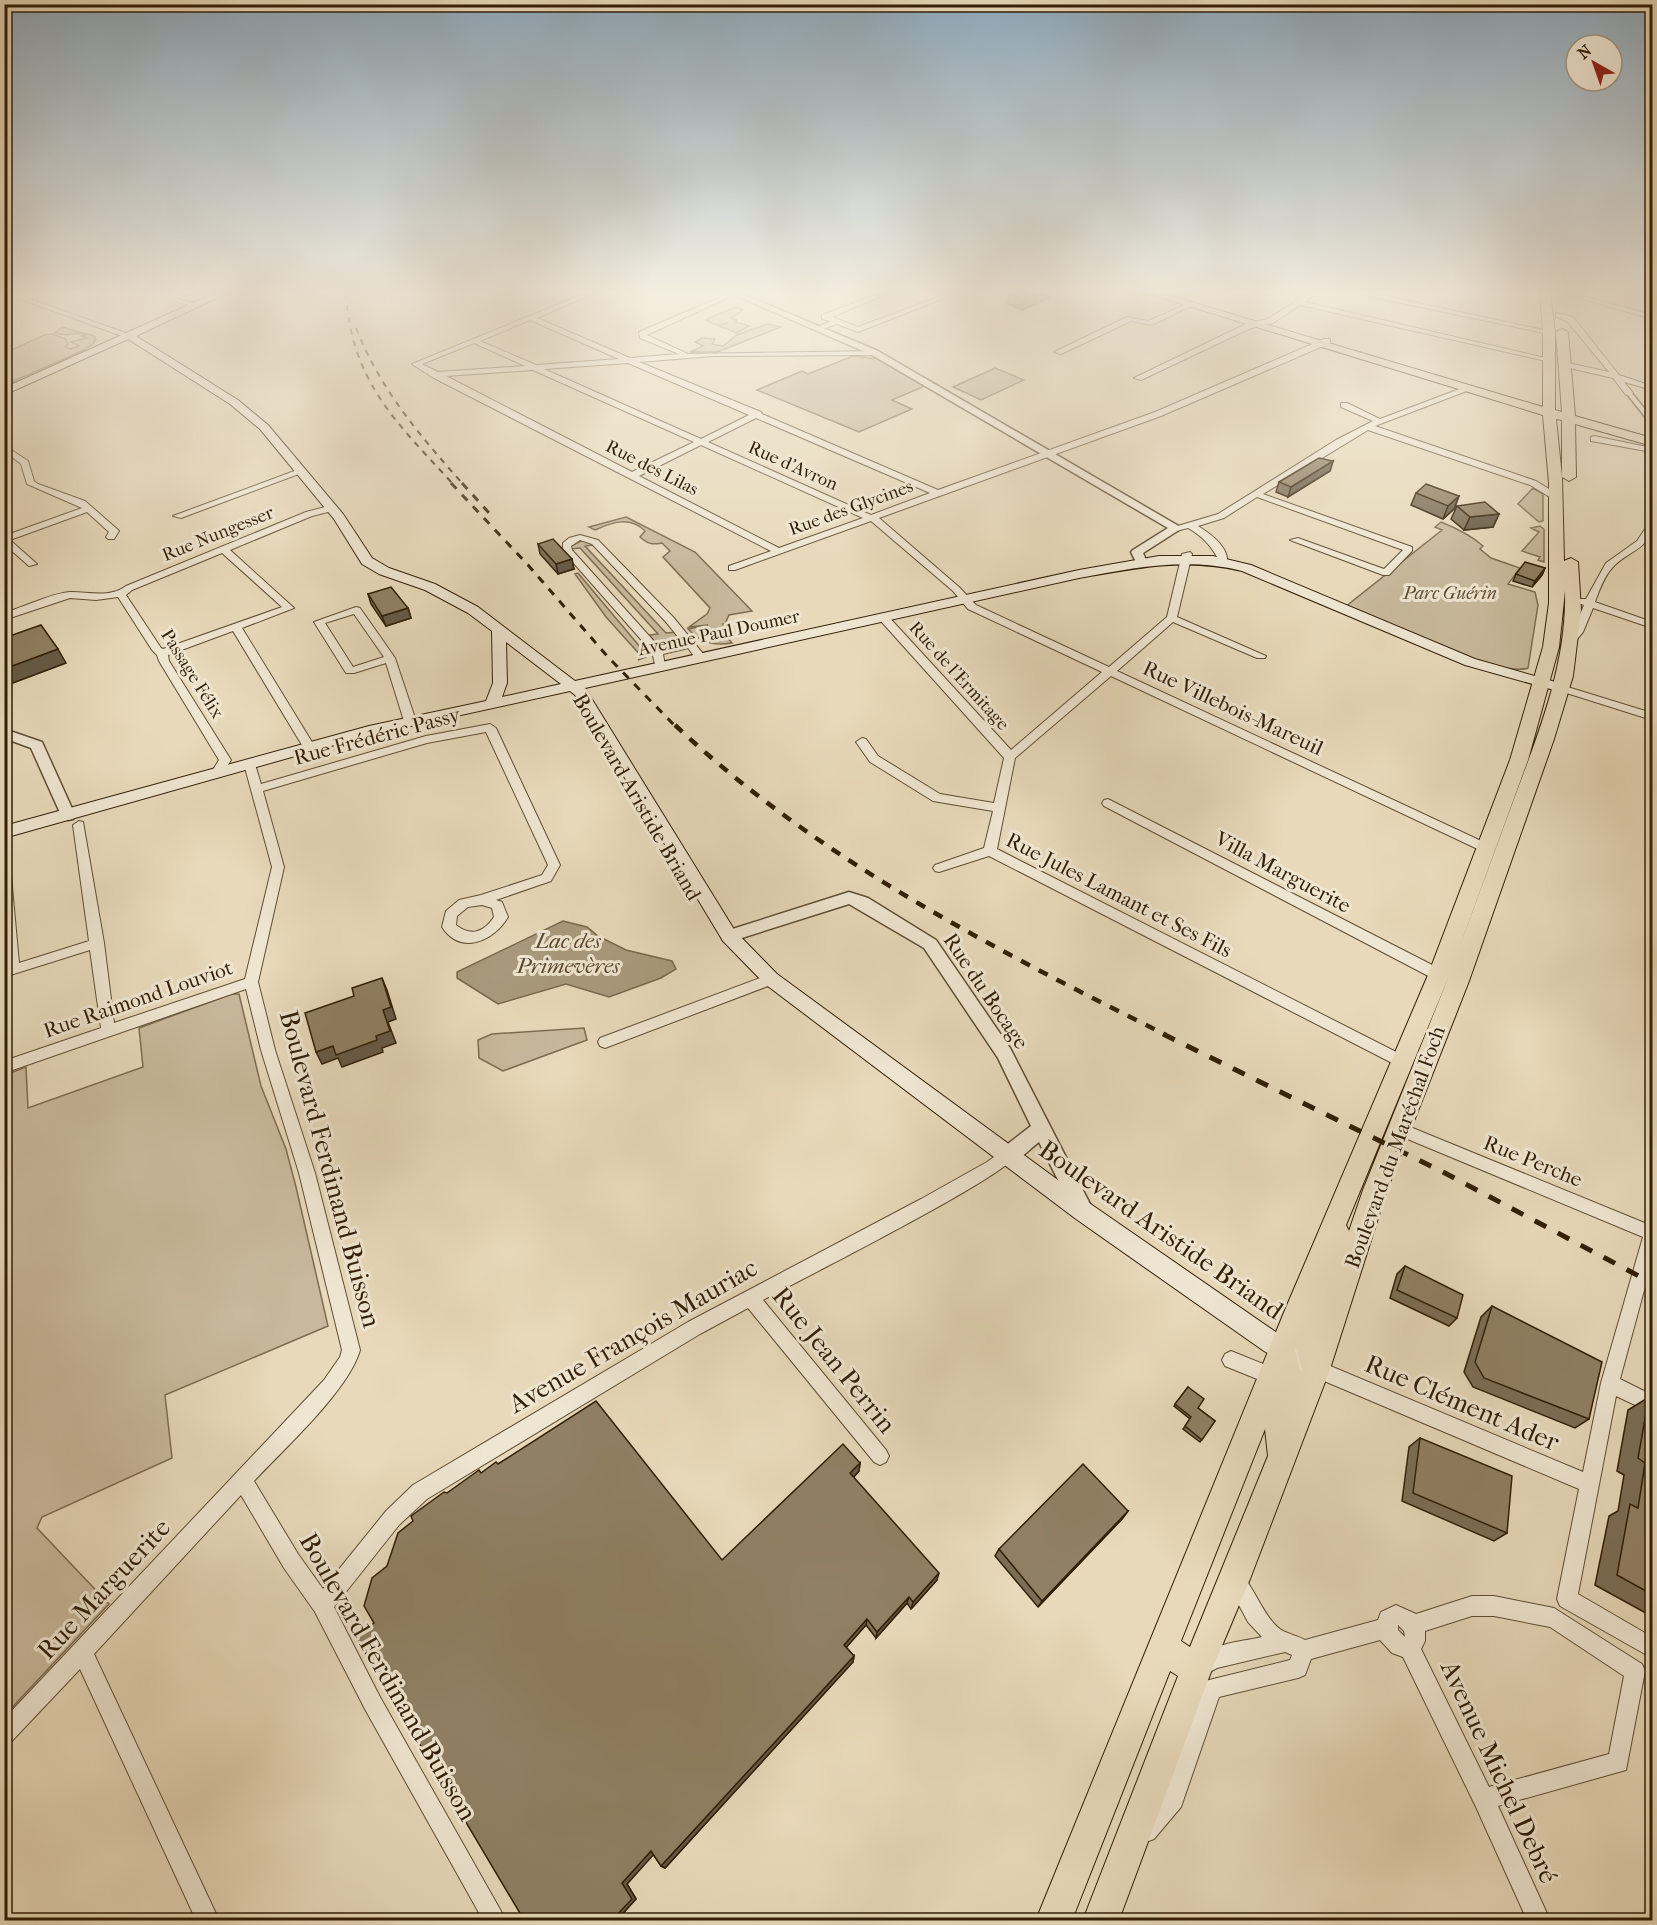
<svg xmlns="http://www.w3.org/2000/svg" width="1657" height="1925" viewBox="0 0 1657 1925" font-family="'IM FELL French Canon',serif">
	<rect width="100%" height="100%" fill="#e7d9ba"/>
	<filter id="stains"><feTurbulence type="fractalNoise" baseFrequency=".00333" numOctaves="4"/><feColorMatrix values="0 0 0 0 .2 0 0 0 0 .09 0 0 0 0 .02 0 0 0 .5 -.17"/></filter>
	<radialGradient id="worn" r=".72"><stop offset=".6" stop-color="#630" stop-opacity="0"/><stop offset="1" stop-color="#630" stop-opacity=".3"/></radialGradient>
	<path fill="#c8b99c" stroke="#7d6c52" stroke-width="1.5" d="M736 307 743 310 731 318 737 320 736 322 749 326 737 333 719 326 728 323 717 325 705 320Z
		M767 324 781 327 717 352H690L703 346 695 342 702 338 715 339 712 344 723 346 737 335Z
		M62 327 94 336 96 339 93 344 82 351 5 385V353L44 335 52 334 66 339 68 345 65 347 71 349 79 346 71 342 87 338 81 336 86 334C77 331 69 338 55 333Z
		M853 356 878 359 925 386 892 400 912 409 859 432 757 390 802 371 808 374Z
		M995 368 1024 380 981 400 953 387Z
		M1533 488 1543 494V521L1539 522 1518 504Z
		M626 517 695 552 752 611 729 615 725 624H723L724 627 722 631 732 643C714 646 701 643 688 629L708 625 689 627 707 614 710 608 663 557 670 551 662 543C652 545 648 544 640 537L645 531C630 516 612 522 595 530L589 527Z
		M1441 522C1456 528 1471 535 1483 546L1480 549 1491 558 1520 568 1508 584 1535 592 1538 605 1528 668C1500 679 1377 620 1345 607L1442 530 1435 527Z
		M1540 526 1544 529V562L1538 560 1540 557 1522 551 1539 532 1531 528Z
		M581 541H589L594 545 585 546 666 633 677 632 680 638 677 643 665 647 656 643 649 635 658 634 580 548 571 549V546Z
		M578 573 646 654V657L638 660 642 657 606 617 575 574Z
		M232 994H239L261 1086 286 1149 296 1187 328 1326 165 1395 172 1458 42 1517 37 1528 109 1604 5 1715V1075L26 1067 28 1108 143 1067 139 1028Z
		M584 1028 587 1040 503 1071 479 1058 478 1040 492 1034Z"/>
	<path fill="#a99a7d" stroke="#79694e" stroke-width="1.5" d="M563 921 587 927 598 936 626 950 672 961 676 969 661 978 609 997 566 984 498 1004 457 978V972Z"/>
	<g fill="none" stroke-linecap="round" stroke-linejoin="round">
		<defs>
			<path id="pedestrian" d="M1627 392H1631L1652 418V424L1650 423 1627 394Z"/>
			<path id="minor" d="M5 293H13L134 336 127 338Z
				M194 293H207L218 296 215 298Z
				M586 293H594L537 318 630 358 679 354 640 338 639 332 730 293H738L647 335 688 354 878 351V355H875L713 356 639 362 761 412 762 414 938 490 1155 412 1324 339H1330V343L1161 416 879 518 959 587 976 605 1109 667 1167 617 1182 554 1190 552 1192 554 1177 617 1266 656 1265 658H1257L1173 622 1117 671 1492 846 1494 849 1492 852H1484L1111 676 1015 758 997 849 1408 1058 1410 1062 1408 1066 1403 1068 1398 1066 989 856 939 872 935 871 933 868 935 865 984 848 993 811 933 801 870 762 856 742 862 738 866 739 878 756 940 794 994 803 1004 758 879 619V615H887L1011 750 1102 672 968 609 953 591 871 521 735 570H729V566L771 551 432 377 412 364ZM530 320 619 359 536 365 480 341ZM474 343 525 366 438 372 422 364ZM628 363 749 415 701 439 544 369ZM533 370 694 442 632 472 446 376ZM756 418 930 493 871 515 708 442ZM701 445 863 518 779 548 639 476Z
				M881 293H889L832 317 858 327 949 293H957L858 332 837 324 820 330 816 328 830 321 822 319V315Z
				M1309 293H1316L1305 302 1554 360 1550 362 1300 305 1273 323 1251 328 1141 380 1134 378 1246 324 1268 319Z
				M1360 293H1371L1553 332 1549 334 1363 295Z
				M1562 293H1571L1652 315V319Z
				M179 299 198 304 200 305 196 307 177 302Z
				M1189 303 1195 304 1152 325 1131 321 1061 354 1054 352 1127 317 1148 321Z
				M1556 313 1573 317 1619 375 1652 386V390L1624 382 1633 393 1626 395 1613 378 1561 366 1560 364 1564 362 1609 372 1567 321 1556 317Z
				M1465 387 1472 389 1375 426 1536 481 1559 495V499H1553L1530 485 1368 430 1263 494 1412 547V551L1389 575H1383L1290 540 1298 538 1384 569 1403 550 1257 497 1224 518 1198 526C1211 534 1230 548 1227 564H1221C1212 547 1205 538 1188 528L1176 531 1171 528 1218 514 1336 440 1373 421 1341 407V403H1347L1380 419Z
				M1594 436 1652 448V452L1591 441V437Z
				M4 445 28 461 34 481 38 484 85 501 117 529 119 531 114 539H108L106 537 109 532 87 512 10 540 37 564 29 566 4 544V536L82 508 27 484 21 464 4 451Z
				M297 470 304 472 181 518 173 516Z
				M329 506 332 507V511L312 516 230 550 294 608 242 628 315 747 313 750H305L233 631 168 655 169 661 231 760 221 776 217 777 211 773 219 760 159 661 157 655 152 650 118 597 96 600 70 598 4 620V613C21 608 55 592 71 592 90 592 110 598 126 586L306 512ZM222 553 282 607 163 649 161 648 126 595 132 590Z
				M1652 522C1655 547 1626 552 1613 567 1604 576 1599 591 1595 602L1652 622V628L1593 608 1583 632 1573 644H1565L1564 642 1573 631 1584 605 1578 603V599H1586L1606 563 1637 541 1649 523Z
				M580 535 598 540 674 618 704 655V659H696L688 648 663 654 665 666 664 668H656L652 652 563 551V543L569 538ZM580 540 592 544 666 622 683 643 660 648 572 550 571 546Z
				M356 607 360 608 395 658 416 721 414 723 410 725 404 721 386 663 354 673H346L314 622ZM354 614 384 657 353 667 325 623Z
				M1561 685 1652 713V720L1557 690V686Z
				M490 724 496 728 560 865 551 881 496 900 502 902 508 917C494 941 461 956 442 927L446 911 459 900 481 895 542 875 548 865 486 732 427 743 263 791 284 867 258 982 275 1050 315 1173 360 1350C349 1390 284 1449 254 1481L298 1554 323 1589 386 1511 413 1485 688 1322 921 1199 987 1162 1002 1151 1007 1149 1012 1151 1015 1156C1005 1177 798 1281 763 1300L886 1450 889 1456 886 1462 880 1465 874 1462 748 1308 700 1334 427 1499 399 1525 334 1607 380 1697 506 1920H483L366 1711 315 1612 284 1568 241 1495 94 1654 219 1920H196L80 1669 11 1742 4 1745V1719L324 1380 340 1357 342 1350 299 1173 261 1050 246 989 4 1073V1061L101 1028 90 950 4 977V861L10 865 19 963 89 941 73 825 79 821 83 822 104 943 114 1023 245 979 272 867 244 764 246 761H254L261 784 426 736ZM482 905 492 908 494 917C484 932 471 937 456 925L457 916 468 907Z
				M1108 799 1444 971 1446 975 1444 979H1434L1104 806 1102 803 1104 800Z
				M771 974 776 975 778 979 776 983 605 1048 600 1046 598 1042 600 1038Z
				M1398 1122 1652 1226V1261L1620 1379 1652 1395V1413L1616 1396 1578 1594 1652 1637V1658L1560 1606 1557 1599 1579 1489 1310 1375 1307 1369 1310 1363 1316 1360 1583 1472 1601 1383 1643 1237 1393 1133 1390 1128 1393 1123Z
				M1231 1351 1278 1370 1281 1376 1278 1382 1272 1385 1225 1366 1222 1360 1225 1354Z
				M1236 1571C1252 1578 1263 1620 1283 1631 1289 1634 1298 1636 1305 1640L1378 1620 1381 1612 1396 1605 1416 1614 1472 1596H1494L1554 1608 1642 1664 1645 1671 1626 1770 1498 1806 1550 1920H1527L1476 1807 1403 1657 1392 1653 1380 1640 1311 1659 1305 1675 1298 1678 1219 1697 1181 1807 1154 1839 1146 1842 1138 1839 1135 1831 1138 1823 1165 1792 1205 1681 1290 1660 1292 1655 1285 1652 1217 1668 1202 1676 1195 1673 1192 1666C1201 1644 1241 1642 1262 1637L1248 1622 1226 1581 1229 1574ZM1472 1616H1494L1550 1627 1624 1676 1609 1754 1489 1787 1421 1649 1425 1641V1631ZM1398 1625 1404 1631 1405 1637 1398 1630Z"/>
			<path id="tertiary" d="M730 293H740L878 351 1182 528 1143 553 1147 562 1145 564H1137L1131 552 1133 550 1168 528 872 355Z
				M4 729 42 742 75 815 73 819 68 820 61 815 31 748 4 738Z
				M849 892 868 898 936 940 1010 1048 1089 1202 1092 1208 1089 1214 1082 1217 1075 1214 1039 1142C1028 1150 1015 1167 1000 1162L998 1156 1000 1150 1031 1126 998 1058 924 948 849 904 729 942 723 940 721 936 723 932Z"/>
			<path id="secondary" d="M215 293H227L136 336 238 400 268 425 343 514 372 558 389 568 435 584 478 607 575 681 1079 570 1159 556H1213L1251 565 1475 659 1566 685 1568 688 1561 692 1465 665 1242 571C1186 557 1134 568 1079 578L585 688 735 931 777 974 1092 1205 1280 1335 1324 1361 1328 1369 1324 1377 1316 1381 1264 1351 1076 1219 765 984 723 941 575 695 570 691 370 735 4 838V826L369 726 486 701 493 683 492 631 468 613 425 590 379 574 362 564 334 519 260 429 230 404 128 339 4 395V388ZM506 642 561 684 502 697 507 683Z"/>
			<path id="primary" d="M1146 293H1161L1543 407V332L1540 293H1550L1555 332V410L1562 412 1556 332 1562 329 1568 332 1575 416 1652 438V446L1575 424 1576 477 1569 481 1562 477 1564 561 1571 558 1578 562 1581 610 1573 676 1554 739 1469 981 1387 1190 1330 1369 1250 1579 1211 1672 1119 1920H1083L1178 1676 1170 1671 1072 1920H1036L1285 1310 1428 975 1510 760 1543 647 1549 603V483L1543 415ZM1556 419 1562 420V477ZM1565 591C1567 664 1539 732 1514 799 1494 853 1474 908 1454 962L1528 760 1559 647ZM1449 976 1363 1190 1349 1231 1346 1225ZM1296 1349 1302 1369 1301 1372 1295 1350ZM1265 1429 1268 1456 1190 1647 1181 1641Z"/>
		</defs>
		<use href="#pedestrian" stroke="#5f4e34" stroke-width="3"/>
		<use href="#minor" stroke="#5f4e34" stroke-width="2"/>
		<use href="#tertiary" stroke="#5f4e34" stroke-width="3"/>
		<use href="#secondary" stroke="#321f07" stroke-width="2"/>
		<use href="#primary" stroke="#321f07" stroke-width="2"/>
		<use href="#pedestrian" fill="#efe6d2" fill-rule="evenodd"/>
		<use href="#minor" fill="#efe6d2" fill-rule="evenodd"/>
		<use href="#tertiary" fill="#efe6d2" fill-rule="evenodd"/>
		<use href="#secondary" fill="#efe6d2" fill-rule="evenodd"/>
		<use href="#primary" fill="#e7d9ba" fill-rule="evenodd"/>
		<path stroke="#321f07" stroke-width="2" stroke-dasharray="6 6" stroke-linecap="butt" d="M346 293C351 381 396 422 453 484
			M356 328C380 389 420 436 463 484"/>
		<path stroke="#321f07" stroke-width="3" stroke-dasharray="8 8" stroke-linecap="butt" d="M451 483 528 565 608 657 676 727
			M462 483 490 514"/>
		<path stroke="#321f07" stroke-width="4.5" stroke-dasharray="10 10" stroke-linecap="butt" d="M675 725C816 858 994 949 1166 1035"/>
		<path stroke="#321f07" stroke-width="5" stroke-dasharray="13 13" stroke-linecap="butt" d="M1163 1034 1443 1172 1652 1283"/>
	</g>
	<path fill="#7c6e56" stroke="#321f07" stroke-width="1.5" d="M1016 293H1050L1049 298 1022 310 1008 304 1009 295Z
		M1333 461 1330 471 1288 497 1276 492 1279 482Z
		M1416 493 1459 496 1454 509 1443 519 1411 505Z
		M1457 506 1499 514 1493 527 1464 530 1451 519Z
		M538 544 574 569 558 574 540 554Z
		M1545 568 1542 575 1532 587 1513 581 1516 574Z
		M368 594 408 608 411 618 386 626 371 604Z
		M1405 1266 1457 1318 1449 1326 1390 1298 1397 1274Z
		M1492 1306 1589 1419 1575 1428 1473 1387 1464 1372 1481 1317Z
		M1188 1387 1198 1408 1215 1421 1200 1442 1183 1429 1190 1419 1174 1406Z
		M1649 1397 1653 1398V1617L1595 1585 1609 1516 1618 1511 1624 1475 1617 1471 1628 1410Z
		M1420 1438 1507 1533 1494 1541 1402 1501 1409 1447Z
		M860 1463 859 1471 853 1478 937 1580 911 1609 907 1603 876 1638 866 1625 846 1647 854 1656 853 1662 665 1868 661 1866 653 1854 627 1884 636 1899 617 1920H524L374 1623 387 1566 447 1493 498 1464 722 1560Z
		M1128 1511 1122 1519 1038 1607 995 1556 999 1549Z"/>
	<path fill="#655a46" stroke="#321f07" stroke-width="1.5" d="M1043 293H1050L1049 298 1022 310 1023 301Z
		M1333 461 1330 471 1288 497 1291 487Z
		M1459 496 1454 509 1443 519 1448 506Z
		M1499 514 1493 527 1464 530 1470 517Z
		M572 559 574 569 558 574 556 564Z
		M1545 568 1542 575 1532 587 1535 581Z
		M408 608 411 618 386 626 382 616Z
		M58 649 66 663 10 684 4 676V669Z
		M382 978 387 990 396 1019 388 1022 396 1043 382 1048 383 1052 342 1067 338 1058 322 1064 316 1052 333 1046 383 1010Z
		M860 1463 859 1471 849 1482 850 1473Z
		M1128 1511 1122 1519 1038 1607 1042 1601Z
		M939 1573 937 1580 911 1609 913 1602Z
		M909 1597 907 1603 876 1638 877 1632Z
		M867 1619 866 1625 844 1650V1645Z
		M854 1656 853 1662 665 1868 661 1866Z
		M651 1851 655 1853 627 1884 636 1899 617 1920H612L622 1883Z"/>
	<path fill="#908064" stroke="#321f07" stroke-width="1.5" d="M1016 293H1043L1023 301 1009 295Z
		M1319 458 1333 461 1291 487 1279 482Z
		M1426 484 1459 496 1448 506 1416 493Z
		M1485 502 1499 514 1470 517 1457 506Z
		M553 539 572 559 556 564 538 544Z
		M1525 562 1545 568 1535 581 1516 574Z
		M391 587 408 608 382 616 368 594Z
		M41 625 58 649 4 669V638Z
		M382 978 391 1007 383 1010 390 1031 376 1036 377 1040 336 1055 333 1046 316 1052 305 1013 354 996 352 988Z
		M1405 1266 1463 1295 1457 1318 1397 1290Z
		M1492 1306 1602 1362 1589 1419 1484 1378 1475 1362Z
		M1188 1387 1204 1399 1198 1408 1215 1421 1202 1440 1185 1426 1191 1417 1175 1404Z
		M1649 1397 1653 1398V1595L1617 1575 1630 1504 1638 1508 1645 1463 1638 1458Z
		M596 1401 722 1560 843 1444 860 1463 850 1473 939 1573 913 1602 909 1597 877 1632 867 1619 844 1645 854 1656 661 1866 651 1851 622 1883 632 1899 612 1920H524L356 1637 374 1623 364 1606 372 1578 387 1566 398 1533 413 1521 411 1516 444 1492 447 1493 479 1470 481 1473 496 1462 498 1464Z
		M1420 1438 1512 1476 1507 1533 1413 1493Z
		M1083 1464 1128 1511 1042 1601 999 1549Z"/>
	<linearGradient id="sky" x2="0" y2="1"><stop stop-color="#8faabd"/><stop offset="0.52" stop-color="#f4eee0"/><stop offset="1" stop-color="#f4eee0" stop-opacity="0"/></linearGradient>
	<rect width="1657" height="562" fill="url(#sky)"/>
	<g text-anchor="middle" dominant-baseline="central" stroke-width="6" stroke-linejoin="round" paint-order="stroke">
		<g font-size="18" fill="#321f07" stroke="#efe6d2">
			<text transform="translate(793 466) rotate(24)">Rue d'Avron</text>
			<text transform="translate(652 468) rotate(27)">Rue des Lilas</text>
			<text transform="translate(851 508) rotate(-20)">Rue des Glycines</text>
			<text transform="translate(218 534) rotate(-22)">Rue Nungesser</text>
			<text transform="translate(719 633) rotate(-12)">Avenue Paul Doumer</text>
			<text transform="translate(192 674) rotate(58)">Passage Félix</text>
			<text transform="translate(959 676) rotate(48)">Rue de l'Ermitage</text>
		</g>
		<g font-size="18" font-style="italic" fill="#5f4d34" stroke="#efe6d2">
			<text x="1450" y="593">Parc Guérin</text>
		</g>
		<g font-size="21" fill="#321f07" stroke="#efe6d2">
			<text transform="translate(1233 708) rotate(25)">Rue Villebois-Mareuil</text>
			<text transform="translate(377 736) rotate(-15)">Rue Frédéric Passy</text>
			<text transform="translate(637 797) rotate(60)">Boulevard Aristide Briand</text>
			<text transform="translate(1283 872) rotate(28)">Villa Marguerite</text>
			<text transform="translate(1119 895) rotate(27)">Rue Jules Lamant et Ses Fils</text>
			<text transform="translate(986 991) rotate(56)">Rue du Bocage</text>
			<text transform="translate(138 999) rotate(-19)">Rue Raimond Louviot</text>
			<text transform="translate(1395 1147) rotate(-70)">Boulevard du Maréchal Foch</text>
			<text transform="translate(1533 1161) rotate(22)">Rue Perche</text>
		</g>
		<g font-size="22" font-style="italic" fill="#5c4a30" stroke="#efe6d2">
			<text x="568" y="941">Lac des<tspan x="568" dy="25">Primevères</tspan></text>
		</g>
		<g font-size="26" fill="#321f07" stroke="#efe6d2">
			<text transform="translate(330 1169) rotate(75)">Boulevard Ferdinand Buisson</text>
			<text transform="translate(1161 1230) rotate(35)">Boulevard Aristide Briand</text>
			<text transform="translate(633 1336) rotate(-30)">Avenue François Mauriac</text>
			<text transform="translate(834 1360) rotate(51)">Rue Jean Perrin</text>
			<text transform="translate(1462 1403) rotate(23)">Rue Clément Ader</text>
			<text transform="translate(104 1589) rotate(-47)">Rue Marguerite</text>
			<text transform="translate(388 1677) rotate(60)">Boulevard Ferdinand Buisson</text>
			<text transform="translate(1499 1772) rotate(65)">Avenue Michel Debré</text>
		</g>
	</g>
	<rect width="1657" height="1925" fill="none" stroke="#e7d9ba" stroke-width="24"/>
	<rect x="6" y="6" width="1645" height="1913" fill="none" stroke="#321f07" stroke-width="3"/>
	<rect x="12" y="12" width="1633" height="1901" fill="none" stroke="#321f07" stroke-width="1.5"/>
	<g transform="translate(1594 63) rotate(320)"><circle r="28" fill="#efe6d2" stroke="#a39681" stroke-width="1.5"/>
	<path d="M0-4.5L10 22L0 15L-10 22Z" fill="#8f2418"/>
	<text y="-9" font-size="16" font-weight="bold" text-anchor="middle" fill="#321f07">N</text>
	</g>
	<rect width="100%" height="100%" filter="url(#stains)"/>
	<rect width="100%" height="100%" fill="url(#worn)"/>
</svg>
